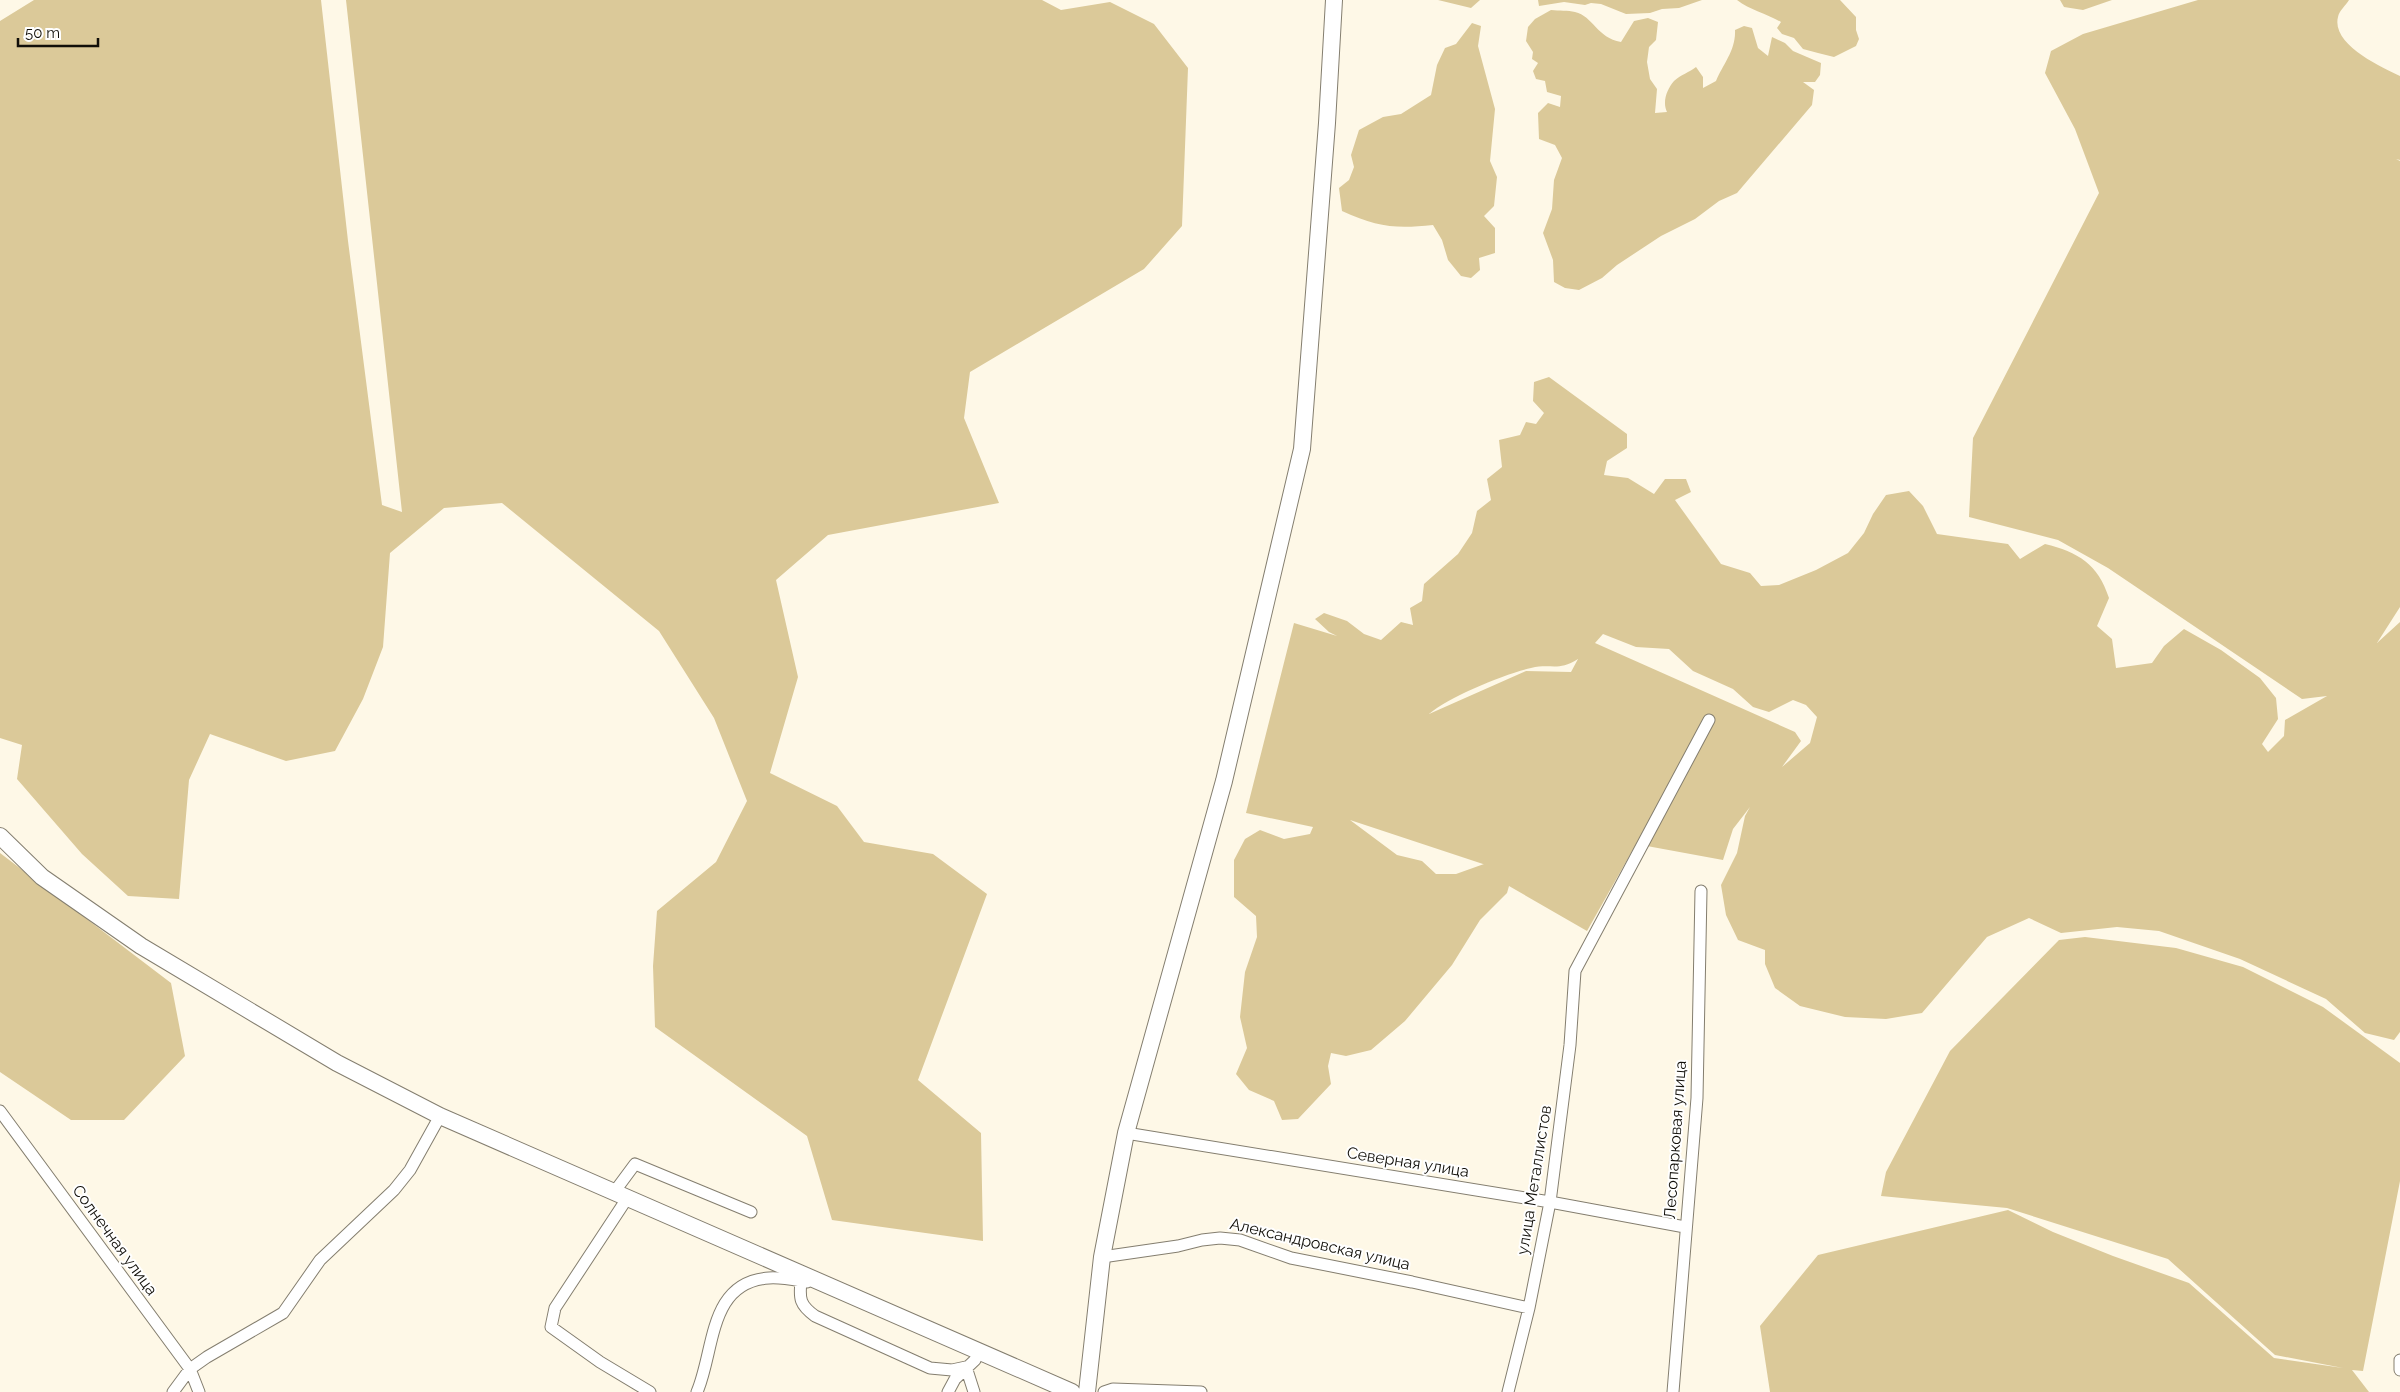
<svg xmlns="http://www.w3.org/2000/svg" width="2400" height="1392" viewBox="0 0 2400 1392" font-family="Raleway,sans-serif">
	<rect width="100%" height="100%" fill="#fef8e7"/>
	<path fill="#dbc999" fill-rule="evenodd" d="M34 0H321L348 241 382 505 402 512 346 0H1042L1061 10 1110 2 1154 24 1188 68 1182 226 1144 269 970 372 964 418 999 503 828 535 776 580 798 677 770 773 837 806 864 842 933 854 987 894 918 1080 981 1133 983 1241 832 1220 807 1136 655 1027 653 966 657 911 716 862 747 801 714 718 659 631 502 503 444 508 390 553 383 647 363 699 335 751 286 761 210 734 189 780 179 899 128 896 82 854 17 779 22 745 0 738V21Z
		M1438 0H1480L1471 8Z
		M1538 0H1702L1679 8 1662 9 1650 13 1626 14 1601 4 1591 3 1585 5 1564 2 1539 6Z
		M1737 0H1840L1856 17V30L1859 39 1856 46 1834 57 1818 53 1803 49 1794 38 1782 34 1777 28 1781 22C1767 14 1750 10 1737 0Z
		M2060 0H2112L2083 10 2064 7Z
		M2198 0H2349C2346 5 2339 11 2338 17 2331 44 2381 67 2400 76V160L2396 159 2400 161V607L2377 643 2400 622V1032L2394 1040 2365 1033 2326 999 2240 959 2159 931 2117 927 2061 933 2029 918 1987 937 1922 1013 1886 1019 1845 1017 1800 1006 1775 988 1765 964V950L1738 940 1726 915 1721 885 1737 853 1745 816 1750 807 1733 829 1723 860 1636 844 1587 931 1509 886 1507 893 1480 920 1452 965 1405 1021 1371 1050 1346 1056 1331 1053 1328 1066 1331 1084 1298 1119 1282 1120 1274 1101 1249 1090 1236 1074 1247 1048 1240 1017 1245 972 1257 937 1256 916 1234 897V860L1245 839 1260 830 1284 839 1310 834 1313 827 1246 813 1294 623 1337 636 1329 632 1315 619 1324 613 1347 621 1364 634 1381 640 1401 622 1413 625 1410 608 1422 601 1424 584 1458 554 1472 533 1477 511 1491 500 1487 479 1502 467 1499 440 1520 435 1526 422 1536 424 1544 413 1533 401 1534 382 1549 377 1627 434V448L1607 461 1604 475 1628 478 1654 494 1665 479H1686L1691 492 1675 500 1721 564 1750 573 1761 586 1779 585 1816 570 1848 553 1864 533 1873 514 1886 495 1909 491 1923 506 1937 534 2008 544 2020 559 2045 544C2078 552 2098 564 2109 598L2097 626 2112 639 2116 668 2152 663 2164 646 2184 629 2221 650 2260 678 2276 698 2278 719 2262 744 2268 752 2284 736 2285 720 2327 696 2302 699 2108 568 2058 540 1969 517 1973 438 2099 193 2075 129 2045 73 2051 51 2083 34ZM1603 634 1636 647 1669 649 1693 671 1733 689 1753 707 1769 712 1793 700 1806 705 1817 717 1810 743 1782 767 1801 741 1795 732 1595 643ZM1578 659 1571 672 1526 671 1429 714C1449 697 1504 674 1531 668 1552 663 1557 672 1578 659ZM1350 820 1483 864H1484L1456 874H1436L1422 861 1397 855Z
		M1551 10C1559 11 1568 10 1575 12 1593 16 1597 38 1621 42L1634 21 1648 18 1658 22 1656 40 1649 47 1647 62 1650 79 1657 89 1655 113 1667 112C1662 102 1667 89 1674 81 1680 75 1690 72 1696 67L1703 77V88L1716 81C1723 64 1736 50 1735 30L1744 26 1752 28 1758 48 1768 56 1772 37 1785 43 1793 51 1821 63 1820 75 1815 82H1803L1814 90 1812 105 1737 193 1719 201 1695 219 1661 236 1617 265 1602 278 1579 290 1565 288 1554 282 1553 260 1543 233 1552 209 1554 180 1562 158 1555 145 1539 139 1538 113 1548 103 1560 107 1561 96 1547 92 1545 81 1536 79 1533 71 1538 63 1532 59 1533 52 1526 41 1528 27 1535 19Z
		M1472 23 1481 26 1478 46 1495 109 1490 161 1497 177 1494 206 1484 216 1495 228V253L1479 258 1480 270 1471 278 1461 276 1448 260 1442 240 1433 225C1395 229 1377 227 1342 211L1339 188 1349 180 1354 167 1351 155 1359 130 1383 117 1401 114 1431 95 1437 65 1445 48 1456 44Z
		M0 853 171 983 185 1056 124 1120H71L0 1072Z
		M2085 937 2176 948 2243 967 2323 1007 2400 1063V1181L2363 1371 2352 1370 2369 1392H1770L1760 1326 1818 1255 2008 1210 2053 1232 2113 1256 2189 1283 2274 1358 2343 1368 2275 1355 2168 1259 2007 1208 1881 1196 1886 1172 1950 1051 2059 940Z"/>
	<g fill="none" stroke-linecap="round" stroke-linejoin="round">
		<defs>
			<path id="street" d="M0 1111 190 1369 199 1392
				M1126 1133 1550 1202 1685 1227
				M615 1191 635 1164 751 1212
				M628 1197 555 1308 551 1327 600 1362 650 1392
				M1102 1257 1178 1246 1202 1240 1220 1238 1240 1240 1291 1258 1412 1282 1529 1308
				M801 1281C799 1299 800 1305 815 1316L930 1368 952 1370 966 1367 974 1392
				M2400 1360V1370
				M173 1392 190 1369 207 1357 283 1313 320 1260 394 1190 410 1170 440 1116
				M697 1392C715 1350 708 1282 769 1278 781 1277 795 1280 807 1282
				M948 1392 955 1379 975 1360 979 1351
				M1104 1392 1113 1389 1201 1392
				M1508 1392 1529 1308 1550 1202 1570 1045 1575 971 1709 720
				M1673 1392 1697 1098 1701 891"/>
			<path id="secondary" d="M0 836 42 877 141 946 337 1063 440 1116 1072 1392
				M1087 1392 1102 1257 1126 1133 1224 781 1302 449 1327 123 1334 0"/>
		</defs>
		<use href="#street" stroke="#847e6f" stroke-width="13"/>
		<use href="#secondary" stroke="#847e6f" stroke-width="18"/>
		<use href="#street" stroke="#fff" stroke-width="11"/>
		<use href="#secondary" stroke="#fff" stroke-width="16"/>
	</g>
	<g text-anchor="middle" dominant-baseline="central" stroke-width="4" stroke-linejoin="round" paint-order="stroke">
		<g font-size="16" fill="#110f09" stroke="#fff">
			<text transform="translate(1675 1140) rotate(-86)">Лесопарковая улица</text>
			<text transform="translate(1408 1162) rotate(9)">Северная улица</text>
			<text transform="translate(1534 1180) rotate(-81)">улица Металлистов</text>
			<text transform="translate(115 1240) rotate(54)">Солнечная улица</text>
			<text transform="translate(1320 1244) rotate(13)">Александровская улица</text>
		</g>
	</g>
	<path d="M18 38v8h80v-8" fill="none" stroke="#110f09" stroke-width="2.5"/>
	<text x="25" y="38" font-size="15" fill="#110f09" stroke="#ffffff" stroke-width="4" paint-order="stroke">50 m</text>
</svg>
